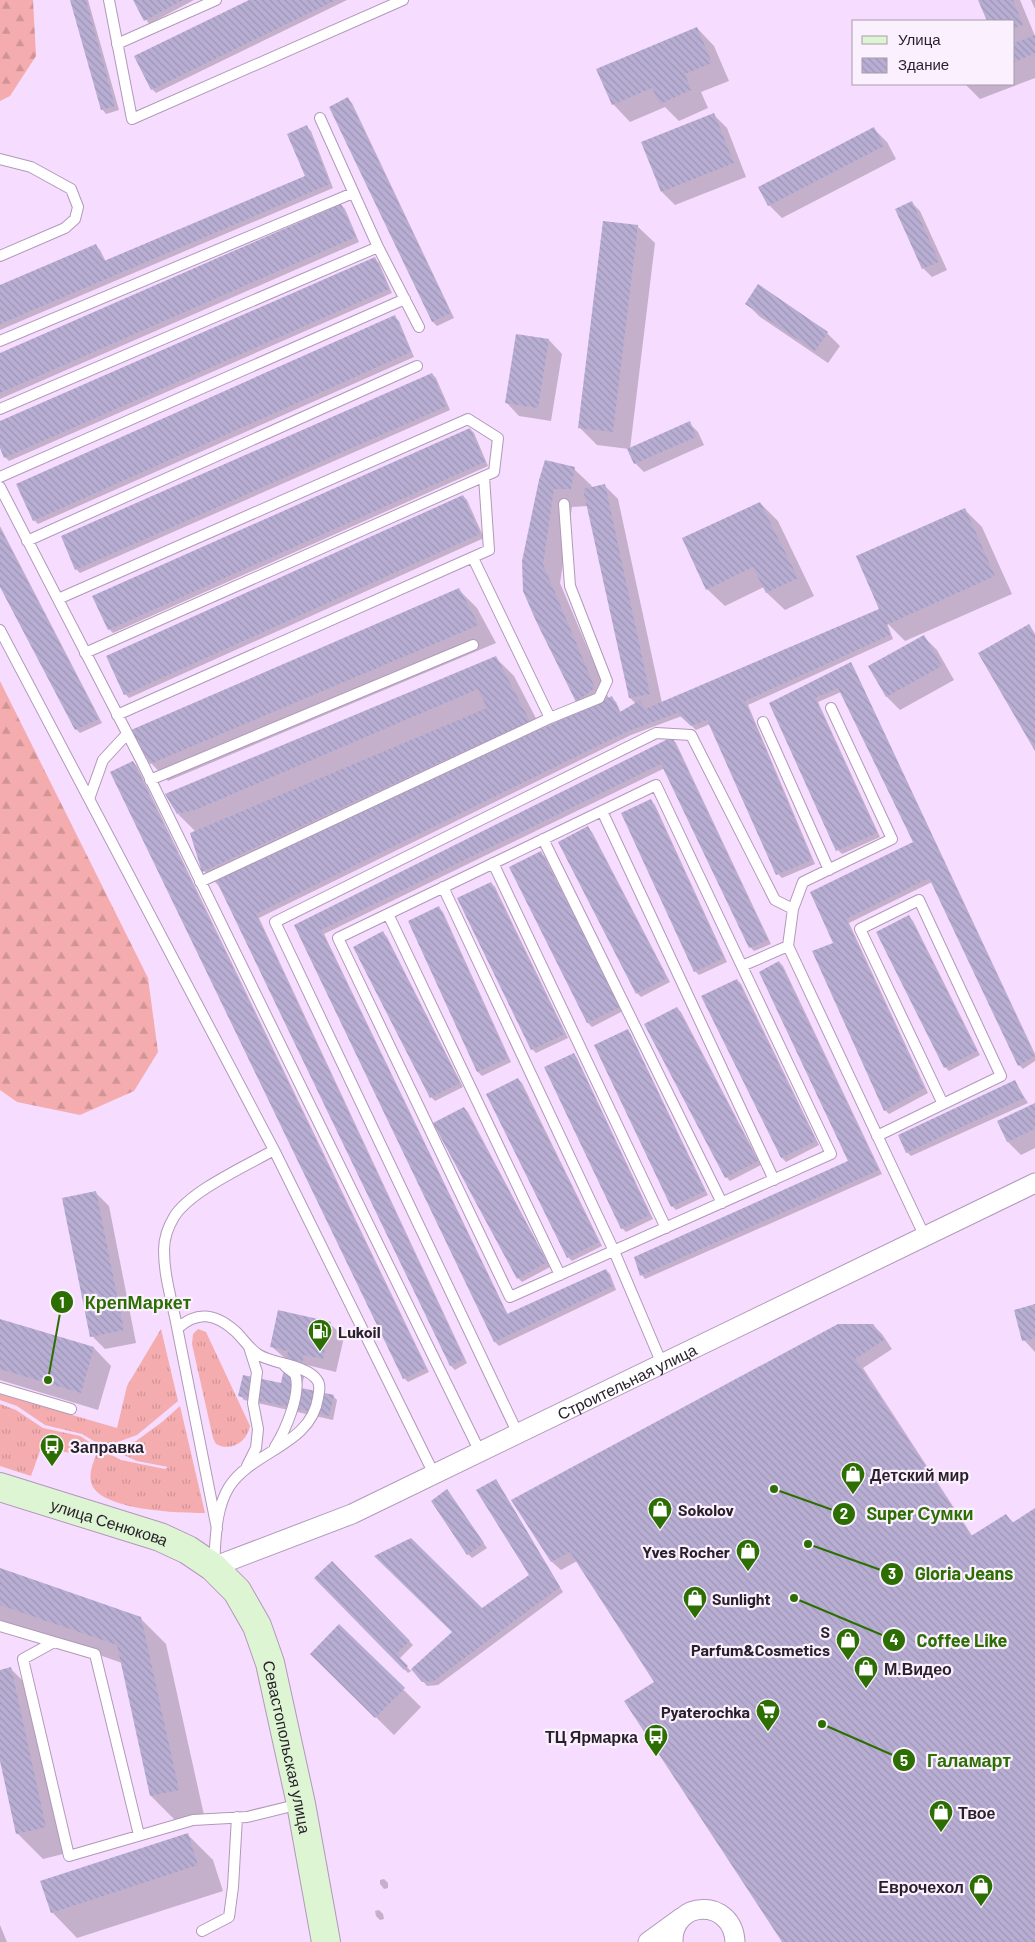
<svg xmlns="http://www.w3.org/2000/svg" width="1035" height="1942" viewBox="0 0 1035 1942" font-family="Barlow,sans-serif">
	<defs>
		<pattern id="grass-tufts" width="24" height="20" patternUnits="userSpaceOnUse" patternTransform="scale(1.25)"><rect width="24" height="20" fill="#f4acae"/><path d="M3 7l-1-3M5 7V3M7 7l1-3M15 17l-1-3M17 17v-4M19 17l1-3" fill="none" stroke="#d19496"/></pattern>
		<pattern id="forest-firs" width="22" height="20" patternUnits="userSpaceOnUse" patternTransform="scale(1.25)"><rect width="22" height="20" fill="#f4acae"/><path d="M5 1l3.5 6h-7zM16 11l3.5 6h-7z" fill="#d19496"/></pattern>
		<pattern id="building-back-hatch" width="6" height="6" patternUnits="userSpaceOnUse" patternTransform="scale(1.25)"><rect width="6" height="6" fill="#b8aed3"/><path d="M-1 5l2 2M0 0l6 6M5-1l2 2" fill="none" stroke="#9e95b5"/></pattern>
	</defs>
	<rect width="100%" height="100%" fill="#f6dcfe"/>
	<path fill="url(#grass-tufts)" d="M161 1329 178 1401 137 1435 104 1447 82 1434 45 1425 17 1406 0 1400V1394L117 1428 127 1386Z
		M198 1329 206 1332 250 1426C247 1442 231 1452 216 1444L213 1438 192 1344 193 1334Z
		M0 1404 16 1410 43 1428 80 1436 100 1449 93 1452 74 1442 71 1453 41 1448 31 1476 0 1466Z
		M180 1406 205 1513C181 1513 98 1511 91 1482 89 1472 93 1464 96 1455L104 1451 121 1460 165 1469 168 1467 137 1461 111 1449 136 1441 162 1422Z"/>
	<path fill="url(#forest-firs)" d="M0 0H33L36 56 10 96 0 101Z
		M0 681 148 978 158 1052 134 1091 80 1115 17 1102 0 1090Z"/>
	<path fill="#0003" fill-rule="evenodd" d="M72 0H88L119 110 106 114 102 109Z
		M134 0H194L149 24Z
		M252 0H347L156 93 152 89Z
		M979 0H1020L1035 36V78L980 99 965 84H1014V21H988Z
		M1031 0H1035V9Z
		M697 28 714 46 729 81 701 92 708 108 679 121 665 107 630 122 613 104Z
		M348 99 352 103 454 318 437 326 433 322 331 107Z
		M713 114 727 128 746 177 675 205 662 192Z
		M307 127 311 131 333 188 0 330V286L96 246 100 250 106 262 307 177Z
		M874 129 887 142 896 159 782 218 769 205Z
		M912 203 920 211 947 270 932 277 923 268Z
		M341 205 345 209 359 242 0 399V354Z
		M637 226 655 243 630 449 689 423 698 432 704 445 644 472 635 463 629 449 597 445 579 427Z
		M375 259 379 263 392 293 9 461 5 457 0 445V423Z
		M747 304 827 333 840 346 828 363 760 317Z
		M395 317 399 321 414 357 38 524 34 520Z
		M549 340 562 354 551 421 519 416 506 402Z
		M432 374 436 378 450 410 80 573 76 569Z
		M470 429 474 433 488 466 113 633 109 629Z
		M574 469 592 486 591 488 604 485 618 499 662 703 881 609 965 510 982 527 1012 594 905 641 887 623 893 639 748 705 815 864 782 878 778 874 710 724 696 730 682 716 631 735 259 918 467 1363 455 1370 451 1366 222 889 204 871 191 834 196 832 178 814 496 658 514 676 542 730 586 710 577 702 537 621 540 480ZM588 506 630 698 636 704 621 713 616 702 612 698 609 699 560 583 572 507Z
		M463 496 467 500 484 538 129 698 125 694Z
		M760 503 778 521 814 596 785 610 767 593 764 587 725 606 707 589Z
		M0 526 102 723 80 733 76 729 0 584Z
		M459 590 477 608 496 643 168 781 151 763Z
		M924 637 937 650 954 680 900 710 887 697 870 666Z
		M850 664 854 668 1035 1054V1061L1023 1069 1019 1065 932 882 849 923 928 1093 889 1114 885 1110 834 944 812 893 914 842 841 692 818 702 880 837 842 854 838 850 771 703Z
		M672 739 676 743 771 944 754 951 750 947 665 768 324 934 508 1315 606 1270 610 1274 616 1290 499 1346 495 1342 296 926Z
		M133 762 137 766 429 1372 408 1382 404 1378Z
		M651 801 655 805 727 962 699 975 695 971Z
		M588 828 592 832 670 982 641 997 637 993Z
		M541 853 545 857 623 1011 592 1027 588 1023 511 868Z
		M491 883 495 887 568 1038 536 1053 532 1049Z
		M439 908 443 912 511 1062 482 1076 478 1072Z
		M909 917 913 921 980 1055 949 1071 945 1067Z
		M383 933 387 937 463 1087 435 1101 431 1097Z
		M779 962 783 966 882 1174 645 1279 642 1275 636 1257 849 1161Z
		M737 980 741 984 819 1145 786 1162 782 1158 703 996Z
		M677 1008 681 1012 761 1165 730 1181 726 1177Z
		M627 1031 631 1035 708 1195 676 1210 672 1206Z
		M573 1054 577 1058 653 1219 626 1232 622 1228Z
		M518 1079 522 1083 602 1246 572 1261 568 1257Z
		M1015 1082 1028 1103 911 1156 907 1152Z
		M1035 1105V1148L1021 1155 1008 1142 998 1122Z
		M464 1108 468 1112 550 1267 522 1282 518 1278Z
		M95 1192 109 1206 136 1343 105 1349 92 1336Z
		M1035 1306V1352L1024 1340Z
		M0 1320 94 1348 111 1366 98 1410 0 1380Z
		M330 1324 344 1337 336 1372 307 1365 301 1389 333 1396 337 1400 333 1420 244 1400 240 1395 282 1385 287 1360 271 1346Z
		M873 1325 882 1334 892 1349 863 1368 973 1537 1006 1515 1014 1523 1035 1509V1942H783L656 1682 577 1561 561 1570 552 1562 513 1501Z
		M496 1480 563 1592 438 1685 427 1686 413 1670 408 1673 316 1578 332 1562 413 1645 399 1659 411 1671 482 1609 531 1575Z
		M447 1491 487 1548 472 1558 468 1554Z
		M0 1569 140 1618 166 1644 204 1815 176 1821 151 1796 122 1663 0 1620Z
		M339 1626 421 1707 394 1735 312 1654Z
		M10 1668 36 1694 71 1852 43 1859 17 1833 0 1755V1671Z
		M187 1834 213 1860 223 1891 77 1938 52 1912Z
		M384 1879 388 1883V1888L384 1889 380 1884V1880Z
		M379 1910 383 1914 384 1919 380 1920 376 1916 375 1911Z
		M0 1925 7 1942H0Z"/>
	<path fill="url(#building-back-hatch)" d="M70 0H86L115 106 101 110Z
		M133 0H183L144 21Z
		M249 0H336L151 90 134 56Z
		M978 0H1013L1023 25 1014 28V21H987Z
		M697 27 712 63 685 74 691 90 660 104 652 88 612 105 596 69Z
		M1035 35V53L1014 62V43Z
		M348 97 451 313 432 322 329 107Z
		M714 113 734 163 661 192 641 142Z
		M307 125 330 184 0 324V285L96 244 104 261 305 176 287 134Z
		M874 127 884 146 768 206 758 187Z
		M912 201 939 262 922 269 895 209Z
		M341 204 356 237 0 393V353Z
		M603 221 638 225 613 432 578 428Z
		M375 257 389 289 4 458 0 448V421Z
		M758 284 828 332 815 351 745 304Z
		M395 315 411 352 33 521 16 484Z
		M516 334 549 339 538 408 505 403Z
		M432 373 447 406 75 570 61 536Z
		M690 421 696 437 634 464 627 449Z
		M470 428 485 462 108 630 92 596Z
		M545 460 575 467 571 489H554L543 564 595 688 576 702 536 621 523 591 522 561 539 480Z
		M605 484 650 694 629 698 583 489Z
		M463 495 480 534 124 695 106 656Z
		M760 502 798 578 766 593 753 567 706 590 682 538Z
		M965 508 995 576 886 625 890 635 745 701 812 860 776 875 707 720 691 726 677 713 626 732 256 914 464 1359 450 1366 216 880 612 696 620 712 640 700 645 709 879 609 856 556Z
		M0 528 99 719 75 730 0 587Z
		M459 588 479 625 150 764 131 730Z
		M1029 624 1035 634V751L978 653Z
		M924 635 942 666 886 697 868 666Z
		M496 656 530 721 202 872 190 833 487 708 478 689 195 810 177 814 165 794Z
		M851 662 1035 1056 1018 1066 929 878 846 919 924 1088 884 1111 812 951 833 943 810 892 913 842 838 688 815 698 877 833 836 851 769 703Z
		M672 737 768 940 749 948 661 764 321 930 507 1314 606 1269 613 1286 494 1342 294 925Z
		M133 761 426 1368 403 1379 110 772Z
		M651 799 724 958 694 972 621 813Z
		M588 826 667 978 636 994 558 842Z
		M541 851 620 1007 587 1023 509 867Z
		M491 882 565 1034 531 1050 457 898Z
		M439 906 508 1058 477 1072 408 921Z
		M909 915 977 1051 944 1068 876 932Z
		M383 931 460 1083 430 1098 353 947Z
		M779 961 879 1170 640 1276 634 1257 848 1161 759 972Z
		M737 979 816 1141 781 1158 701 996Z
		M677 1007 758 1161 725 1178 644 1024Z
		M628 1029 705 1191 671 1207 594 1045Z
		M574 1053 650 1215 621 1229 544 1067Z
		M518 1078 599 1242 567 1258 486 1094Z
		M1015 1080 1024 1098 906 1153 898 1135Z
		M1035 1103V1129L1007 1142 997 1121Z
		M464 1107 547 1262 517 1279 433 1123Z
		M96 1191 124 1330 90 1337 62 1198Z
		M1035 1304V1338L1022 1341 1014 1310Z
		M278 1310 331 1322 323 1359 304 1355 297 1387 334 1395 329 1416 238 1396 243 1375 281 1383 288 1351 270 1347Z
		M0 1319 94 1347 81 1393 0 1369Z
		M838 1324H873L884 1340 855 1359 971 1536 1006 1514 1012 1523 1035 1508V1942H782L624 1701 654 1682 570 1552 551 1562 511 1500Z
		M496 1479 560 1587 434 1681 422 1682 411 1669 452 1632 374 1556 411 1538 482 1608 529 1575 476 1490Z
		M447 1489 484 1543 467 1555 431 1501Z
		M332 1561 410 1641 396 1654 408 1666 404 1670 314 1578Z
		M0 1568 141 1617 179 1790 150 1796 117 1645 0 1605Z
		M339 1624 405 1688 375 1718 310 1654Z
		M11 1667 46 1827 16 1834 0 1761V1670Z
		M188 1833 198 1865 51 1913 40 1881Z"/>
	<g fill="none" stroke-linecap="round" stroke-linejoin="round">
		<defs>
			<path id="service" d="M109 0 132 119 403 0
				M117 44 216 0
				M320 118 378 247 419 327
				M0 159 31 167 71 189 78 207 75 219 65 228 0 256
				M0 341 353 193
				M0 409 378 247
				M0 477 405 299
				M0 487 142 762 480 1452
				M27 541 417 366
				M58 599 468 419 498 438 494 472 85 653
				M0 630 274 1150 434 1474
				M831 708 892 839 803 882 793 909 788 946 925 1237
				M117 715 489 550 484 477
				M550 718 599 698 607 681 570 586 564 504
				M763 722 829 870
				M150 780 473 645
				M656 785 831 1154 510 1297 338 938Z
				M89 799 103 760 127 734
				M602 811 774 1180
				M543 839 722 1203
				M493 863 666 1228
				M200 882 550 718 473 558
				M443 887 614 1251 662 1364
				M388 914 560 1275
				M742 966 788 946
				M877 1136 1001 1076 919 900 860 929 943 1104
				M178 1328C198 1310 216 1314 235 1331 243 1338 249 1349 259 1355 274 1364 307 1365 317 1380 321 1385 319 1392 318 1398 311 1445 252 1451 229 1487 215 1510 216 1538 214 1564
				M0 1388 71 1409
				M518 1434 275 922 656 733 691 735 775 900 793 909
				M275 1447C285 1431 302 1393 295 1374L285 1366
				M247 1466 256 1448 258 1429 253 1403 257 1372 249 1347
				M217 1529C204 1463 191 1398 178 1332 173 1304 164 1278 164 1250 164 1238 168 1227 174 1217 190 1191 246 1166 274 1150
				M0 1626 54 1642
				M139 1835 95 1654 54 1642 23 1659 69 1856 193 1820 247 1817 300 1804
				M202 1931 229 1917 233 1887 237 1817"/>
			<g id="minor">
				<path id="s1" d="M213 1567 352 1514 1035 1183"/>
				<path d="M648 1942 681 1918"/>
				<path d="M673 1942C672 1899 733 1898 735 1942"/>
			</g>
			<g id="secondary">
				<path id="s2" d="M0 1487 160 1537 188 1550 213 1567 237 1591 257 1626 270 1663 301 1804 326 1942"/>
			</g>
		</defs>
		<use href="#service" stroke="#b199b9" stroke-width="12"/>
		<use href="#minor" stroke="#b199b9" stroke-width="21"/>
		<use href="#secondary" stroke="#b199b9" stroke-width="30"/>
		<use href="#service" stroke="#fff" stroke-width="10"/>
		<use href="#minor" stroke="#fff" stroke-width="19"/>
		<use href="#secondary" stroke="#ddf5d3" stroke-width="28"/>
	</g>
	<defs>
		<symbol id="fuel-pin" viewBox="-11 -11 22 30"><path d="M0 17L-7.5 6A9.5 9.5 0 1 1 7.5 6Z" fill="#2d6e03" stroke="#faf0fe"/><path d="M-5.5-6h7V0h2V4h1.3V-2.5L3-4.5l.8-.8L6-3V5H2.5V1h-1V6h-7ZM-4.2-4.7v3.2H.2V-4.7Z" fill="#fff"/></symbol>
		<symbol id="bus-pin" viewBox="-11 -11 22 30"><path d="M0 17L-7.5 6A9.5 9.5 0 1 1 7.5 6Z" fill="#2d6e03" stroke="#faf0fe"/><path d="M-5-6H5V4H4V6H2V4H-2V6H-4V4H-5ZM-3.5-4V0h7V-4ZM-3.5 1.2v1.5H-2V1.2ZM2 1.2v1.5H3.5V1.2Z" fill="#fff"/></symbol>
		<symbol id="shop-pin" viewBox="-11 -11 22 30"><path d="M0 17L-7.5 6A9.5 9.5 0 1 1 7.5 6Z" fill="#2d6e03" stroke="#faf0fe"/><path d="M-5-2.5h2.3a2.7 3.5 0 0 1 5.4 0H5L5.5 6h-11ZM-1.5-2.5h3a1.5 2.3 0 0 0-3 0Z" fill="#fff"/></symbol>
		<symbol id="supermarket-pin" viewBox="-11 -11 22 30"><path d="M0 17L-7.5 6A9.5 9.5 0 1 1 7.5 6Z" fill="#2d6e03" stroke="#faf0fe"/><path d="M-6-5.5h2.5l.6 2H6L4.5 2H-2.5L-4.4-4H-6ZM-1.5 3.2a1.3 1.3 0 1 0 .1 0ZM3 3.2a1.3 1.3 0 1 0 .1 0Z" fill="#fff"/></symbol>
	</defs>
	<g fill-rule="evenodd">
		<use href="#fuel-pin" x="306" y="1317" width="28" height="38"/>
		<use href="#bus-pin" x="38" y="1432" width="28" height="38"/>
		<use href="#shop-pin" x="839" y="1460" width="28" height="38"/>
		<use href="#shop-pin" x="646" y="1495" width="28" height="38"/>
		<use href="#shop-pin" x="734" y="1537" width="28" height="38"/>
		<use href="#shop-pin" x="681" y="1584" width="28" height="38"/>
		<use href="#shop-pin" x="834" y="1626" width="28" height="38"/>
		<use href="#shop-pin" x="852" y="1654" width="28" height="38"/>
		<use href="#supermarket-pin" x="754" y="1697" width="28" height="38"/>
		<use href="#bus-pin" x="642" y="1722" width="28" height="38"/>
		<use href="#shop-pin" x="927" y="1798" width="28" height="38"/>
		<use href="#shop-pin" x="967" y="1872" width="28" height="38"/>
	</g>
	<g text-anchor="middle" dominant-baseline="central" stroke-width="4.5" stroke-linejoin="round" paint-order="stroke">
		<g font-size="16" font-weight="bold" fill="#281f2b" stroke="#faf0fe" text-anchor="start">
			<text x="338" y="1331">Lukoil</text>
			<text x="70" y="1446">Заправка</text>
			<text x="870" y="1474">Детский мир</text>
			<text x="678" y="1509">Sokolov</text>
			<text x="730" y="1551" text-anchor="end">Yves Rocher</text>
			<text x="712" y="1598">Sunlight</text>
			<text x="830" y="1631" text-anchor="end">S<tspan x="830" dy="18">Parfum&amp;Cosmetics</tspan></text>
			<text x="884" y="1668">М.Видео</text>
			<text x="750" y="1711" text-anchor="end">Pyaterochka</text>
			<text x="638" y="1736" text-anchor="end">ТЦ Ярмарка</text>
			<text x="958" y="1812">Твое</text>
			<text x="964" y="1886" text-anchor="end">Еврочехол</text>
		</g>
		<g font-size="16" fill="#281f2b" stroke="#faf0fe">
			<text stroke="none"><textPath href="#s1" startOffset="454">Строительная улица</textPath></text>
			<text stroke="none"><textPath href="#s2" startOffset="115">улица Сенюкова</textPath></text>
			<text stroke="none"><textPath href="#s2" startOffset="428">Севастопольская улица</textPath></text>
		</g>
	</g>
	<path fill="none" stroke="#2d6e03" stroke-width="2" d="M48 1380L62 1302M774 1489L844 1514M808 1544L892 1574M794 1598L894 1640M822 1724L904 1760"/>
	<g fill="#2d6e03" stroke="#faf0fe" stroke-width="2">
		<circle cx="48" cy="1380" r="5"/>
		<circle cx="774" cy="1489" r="5"/>
		<circle cx="808" cy="1544" r="5"/>
		<circle cx="794" cy="1598" r="5"/>
		<circle cx="822" cy="1724" r="5"/>
		<circle cx="62" cy="1302" r="12"/>
		<circle cx="844" cy="1514" r="12"/>
		<circle cx="892" cy="1574" r="12"/>
		<circle cx="894" cy="1640" r="12"/>
		<circle cx="904" cy="1760" r="12"/>
	</g>
	<g font-size="15" text-anchor="middle" font-weight="bold" fill="#fff">
		<text x="62" y="1308">1</text>
		<text x="844" y="1519">2</text>
		<text x="892" y="1579">3</text>
		<text x="894" y="1645">4</text>
		<text x="904" y="1766">5</text>
	</g>
	<g font-size="18" text-anchor="middle" font-weight="bold" fill="#2d6e03" stroke="#faf0fe" stroke-width="4.5" stroke-linejoin="round" paint-order="stroke">
		<text x="138" y="1309">КрепМаркет</text>
		<text x="920" y="1520">Super Сумки</text>
		<text x="964" y="1580">Gloria Jeans</text>
		<text x="962" y="1647">Coffee Like</text>
		<text x="969" y="1767">Галамарт</text>
	</g>
	<rect x="852" y="20" width="162" height="65" fill="#faf0fe" stroke="#a69caa"/>
	<rect x="862" y="36" width="25" height="8" fill="#ddf5d3" stroke="#a69caa"/>
	<text x="898" y="45" font-size="15" fill="#281f2b">Улица</text>
	<rect x="862" y="58" width="25" height="15" fill="url(#building-back-hatch)" stroke="#a69caa"/>
	<text x="898" y="70" font-size="15" fill="#281f2b">Здание</text>
</svg>
